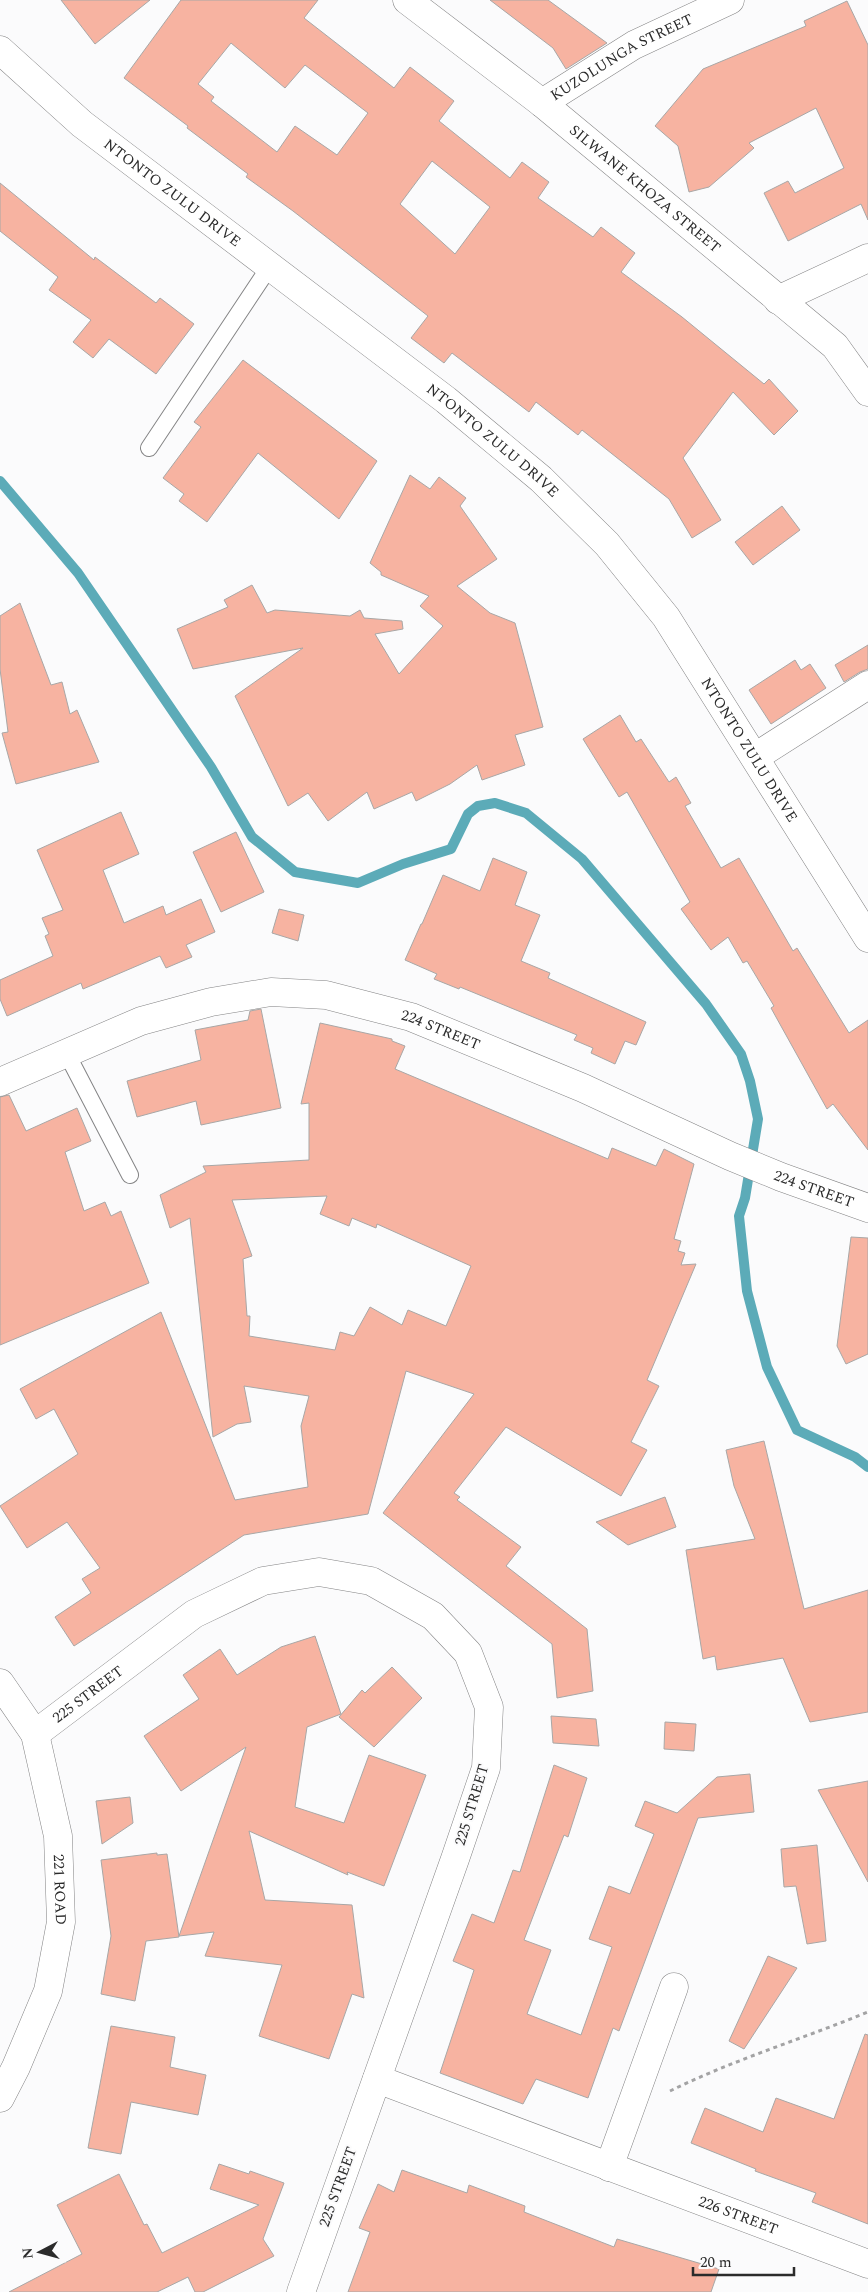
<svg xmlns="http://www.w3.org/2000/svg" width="868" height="2292" viewBox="0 0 868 2292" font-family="Spectral,serif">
	<rect width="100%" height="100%" fill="#fbfbfc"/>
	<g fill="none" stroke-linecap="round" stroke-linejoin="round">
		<path stroke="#5cabb8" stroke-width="10" d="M0 481 78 573 211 767 252 837 295 872 358 883 403 864 451 849 468 814 478 806 495 803 526 813 582 859 706 1004 741 1054 750 1081 758 1119 745 1198 739 1216 747 1291 767 1367 797 1430 855 1457 868 1467"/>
	</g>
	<path fill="#f7b3a1" stroke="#a8a7a6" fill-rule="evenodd" d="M61 0H150L95 44Z
		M181 0H318L304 18 394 88 410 67 454 101 439 121 510 178 522 162 549 182 538 198 593 237 601 227 635 253 621 272 682 317 764 384 769 379 798 411 774 435 733 392 683 458 721 520 692 538 669 499 582 430 578 435 536 402 529 412 452 353 444 363 411 338 428 316 293 211 246 177 248 174 187 128 188 126 124 78ZM231 43 285 88 305 65 368 113 337 155 295 126 277 152 211 101 214 97 198 84ZM432 161 490 207 455 254 400 204Z
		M490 0H548L607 43 566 69 553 48Z
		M847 1 868 45V220L861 204 788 241 764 193 788 181 795 193 844 168 816 108 749 143 754 148 709 187 689 192 678 146 655 126 703 69 806 26 804 21Z
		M0 183 94 260 95 257 156 303 160 298 194 324 156 374 109 339 93 358 73 342 91 320 49 290 58 277 0 231Z
		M243 360 377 461 339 519 258 453 207 522 179 501 184 494 163 478 201 427 194 422Z
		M410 475 430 489 439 477 466 498 460 506 497 559 457 586 490 613 515 623 543 727 515 735 525 765 482 780 477 765 450 784 416 801 412 792 374 809 367 792 328 821 308 793 288 806 235 696 303 648 193 669 177 629 228 607 224 600 252 585 267 613 275 610 350 616 360 610 364 618 402 621 403 629 375 634 399 674 443 626 420 606 429 596 381 575V572L370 563Z
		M782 506 800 530 753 565 735 542Z
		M20 603 51 685 62 682 70 714 77 710 99 762 16 784 2 733 8 732 0 669V616Z
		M868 645V669L860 672 844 682 835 665Z
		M795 660 801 670 810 664 826 688 771 724 749 690Z
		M620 715 636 742 641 739 669 782 676 777 691 803 685 806 721 868 739 858 793 951 797 948 849 1033 868 1020V1150L833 1104 827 1109 771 1008 774 1006 747 961 743 963 728 937 711 950 681 909 690 902 627 792 619 797 583 739Z
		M121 812 139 854 103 870 124 923 163 906 166 915 201 899 215 932 186 945 192 957 166 968 160 956 83 989 81 983 7 1016 0 999V980L53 956 45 936 49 934 42 918 63 910 37 850Z
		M236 832 264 892 221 912 193 852Z
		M493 858 527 872 515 905 540 915 521 961 550 973 548 978 646 1022 636 1045 625 1041 615 1064 591 1053 593 1048 574 1040 577 1035 460 987 459 989 434 979 437 974 405 960 421 924H422L443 875 480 891Z
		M279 909 304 915 298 941 272 933Z
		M261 1009 281 1108 201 1125 196 1101 137 1117 127 1081 201 1060 195 1030 248 1020 250 1011Z
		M320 1023 392 1039V1041L405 1046 395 1069 608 1159 612 1148 656 1166 664 1149 694 1164 674 1239 681 1241 678 1251 685 1253 681 1265 696 1264 647 1380 659 1386 631 1442 647 1450 621 1496 506 1427 454 1493 460 1497 457 1500 521 1547 506 1566 587 1629 593 1691 557 1698 552 1644 383 1513 474 1394 406 1371 368 1514 244 1535 74 1646 55 1617 91 1593 82 1579 100 1568 67 1522 27 1548 0 1506 78 1454 54 1409 36 1419 20 1389 161 1312 235 1500 308 1487 301 1426 309 1396 244 1386 251 1422 237 1424 213 1437 190 1218 170 1228 160 1195 206 1172 203 1166 309 1160V1103L301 1104ZM327 1196 320 1214 349 1226 352 1218 376 1228 377 1224 471 1266 446 1326 408 1310 402 1325 370 1307 354 1336 340 1332 335 1350 249 1336 250 1316H247L243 1259 252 1256 232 1200Z
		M9 1095 26 1131 77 1108 91 1141 65 1152 84 1211 105 1202 111 1216 121 1211 149 1283 0 1345V1097Z
		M851 1237 868 1238V1354L846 1364 837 1346Z
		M764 1441 804 1609 868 1590V1712L810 1722 783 1658 717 1670 715 1656 703 1659 686 1550 755 1539 734 1486 726 1450Z
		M665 1497 676 1527 628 1545 596 1522Z
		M315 1636 341 1714 307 1727 295 1807 344 1823 369 1755 426 1775 384 1886 347 1872 348 1875 249 1831 265 1900 352 1905 364 1998 352 1994 329 2059 259 2036 282 1965 205 1956 214 1932 179 1936 246 1747 181 1791 144 1736 199 1699 183 1675 220 1649 237 1675 281 1647Z
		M392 1667 422 1698 374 1747 339 1717 362 1690 365 1693Z
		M551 1716 596 1719 599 1746 553 1743Z
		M665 1722 696 1724 694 1751 664 1749Z
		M554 1765 587 1778 568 1837 564 1835 524 1940 551 1950 527 2014 581 2035 612 1947 589 1939 609 1886 630 1894 654 1834 635 1826 645 1801 677 1813 717 1777 750 1774 754 1812 698 1818 619 2031 613 2028 588 2098 536 2079 523 2104 440 2073 474 1970 453 1961 472 1914 494 1923 513 1870 520 1872Z
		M868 1781V1882L818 1790Z
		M130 1797 133 1823 102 1844 96 1801Z
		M817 1845 826 1941 807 1944 796 1886 784 1887 781 1849Z
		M157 1853V1855L167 1854 179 1937 146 1941 135 2001 101 1994 111 1936 101 1860Z
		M768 1956 797 1968 744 2049 729 2041Z
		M111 2026 175 2037 170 2067 206 2075 198 2115 131 2102 121 2154 88 2148Z
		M865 2034 868 2035V2224L812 2202 816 2193 755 2171 756 2169 691 2143 705 2108 763 2132 776 2098 834 2119Z
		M219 2164 249 2174 250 2171 284 2183 263 2239 274 2256 203 2292H195L188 2277 157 2292H9L82 2254 57 2205 119 2174 144 2225 147 2224 162 2253 259 2205 210 2189Z
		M402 2170 467 2193 469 2185 525 2206 524 2212 614 2247 617 2239 719 2269 711 2292H348L370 2232 359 2228 378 2184 394 2192Z"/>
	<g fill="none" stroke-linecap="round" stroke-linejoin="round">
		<defs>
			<path id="lane" d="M149 448 270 266
				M67 1054 130 1175"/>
			<g id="street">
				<path id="s1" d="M407 0 542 103 835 346 868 392"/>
				<path id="s2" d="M0 50 82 124 446 400 541 479 607 544 666 617 868 938"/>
				<path id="s3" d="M542 103 634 45 730 0"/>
				<path d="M778 300 868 258"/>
				<path d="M755 757 868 685"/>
				<path id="s4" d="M0 1082 141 1021 211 1002 271 992 326 995 411 1017 583 1088 730 1156 781 1177 868 1208"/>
				<path id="s5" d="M0 1683 35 1734 58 1836 61 1922 48 1991 16 2067 0 2098"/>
				<path id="s6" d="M35 1734 194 1614 263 1581 319 1572 371 1581 433 1616 468 1653 489 1707 486 1768 455 1859 301 2292"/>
				<path id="s7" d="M377 2079 868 2264"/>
				<path d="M609 2167 674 1987"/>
			</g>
		</defs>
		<use href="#lane" stroke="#848485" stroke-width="18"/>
		<use href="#street" stroke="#848485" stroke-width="29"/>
		<path stroke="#a3a3a4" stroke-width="3" stroke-dasharray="4 4" stroke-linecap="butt" d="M670 2091C733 2060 802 2039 868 2012"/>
		<use href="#lane" stroke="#fff" stroke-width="16"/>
		<use href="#street" stroke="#fff" stroke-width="28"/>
	</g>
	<g text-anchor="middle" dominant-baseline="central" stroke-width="4" stroke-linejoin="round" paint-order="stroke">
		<g font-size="15" fill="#2b2b2b" stroke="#fbfbfc">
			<text stroke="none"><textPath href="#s3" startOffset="92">KUZOLUNGA STREET</textPath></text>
			<text stroke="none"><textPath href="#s1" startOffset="304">SILWANE KHOZA STREET</textPath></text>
			<text stroke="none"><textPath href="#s2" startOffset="224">NTONTO ZULU DRIVE</textPath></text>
			<text stroke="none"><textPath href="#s2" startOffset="629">NTONTO ZULU DRIVE</textPath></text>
			<text stroke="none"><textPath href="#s2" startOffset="1034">NTONTO ZULU DRIVE</textPath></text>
			<text stroke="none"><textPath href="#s4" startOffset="462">224 STREET</textPath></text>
			<text stroke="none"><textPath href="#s4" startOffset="868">224 STREET</textPath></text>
			<text stroke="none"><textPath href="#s6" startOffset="66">225 STREET</textPath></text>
			<text transform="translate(472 1805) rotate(-73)">225 STREET</text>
			<text stroke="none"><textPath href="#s5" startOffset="220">221 ROAD</textPath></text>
			<text transform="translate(338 2187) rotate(-70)">225 STREET</text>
			<text stroke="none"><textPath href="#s7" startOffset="386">226 STREET</textPath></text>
		</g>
	</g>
	<g transform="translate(40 2252) rotate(264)" stroke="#fbfbfc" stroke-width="4" paint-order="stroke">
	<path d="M0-4L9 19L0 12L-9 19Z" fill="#2b2b2b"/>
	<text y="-8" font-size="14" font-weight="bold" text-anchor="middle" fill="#2b2b2b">N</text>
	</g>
	<path d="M693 2267v8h101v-8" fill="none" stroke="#2b2b2b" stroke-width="2.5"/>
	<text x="700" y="2267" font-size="15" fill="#2b2b2b" stroke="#fbfbfc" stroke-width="4" paint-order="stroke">20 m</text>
</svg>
